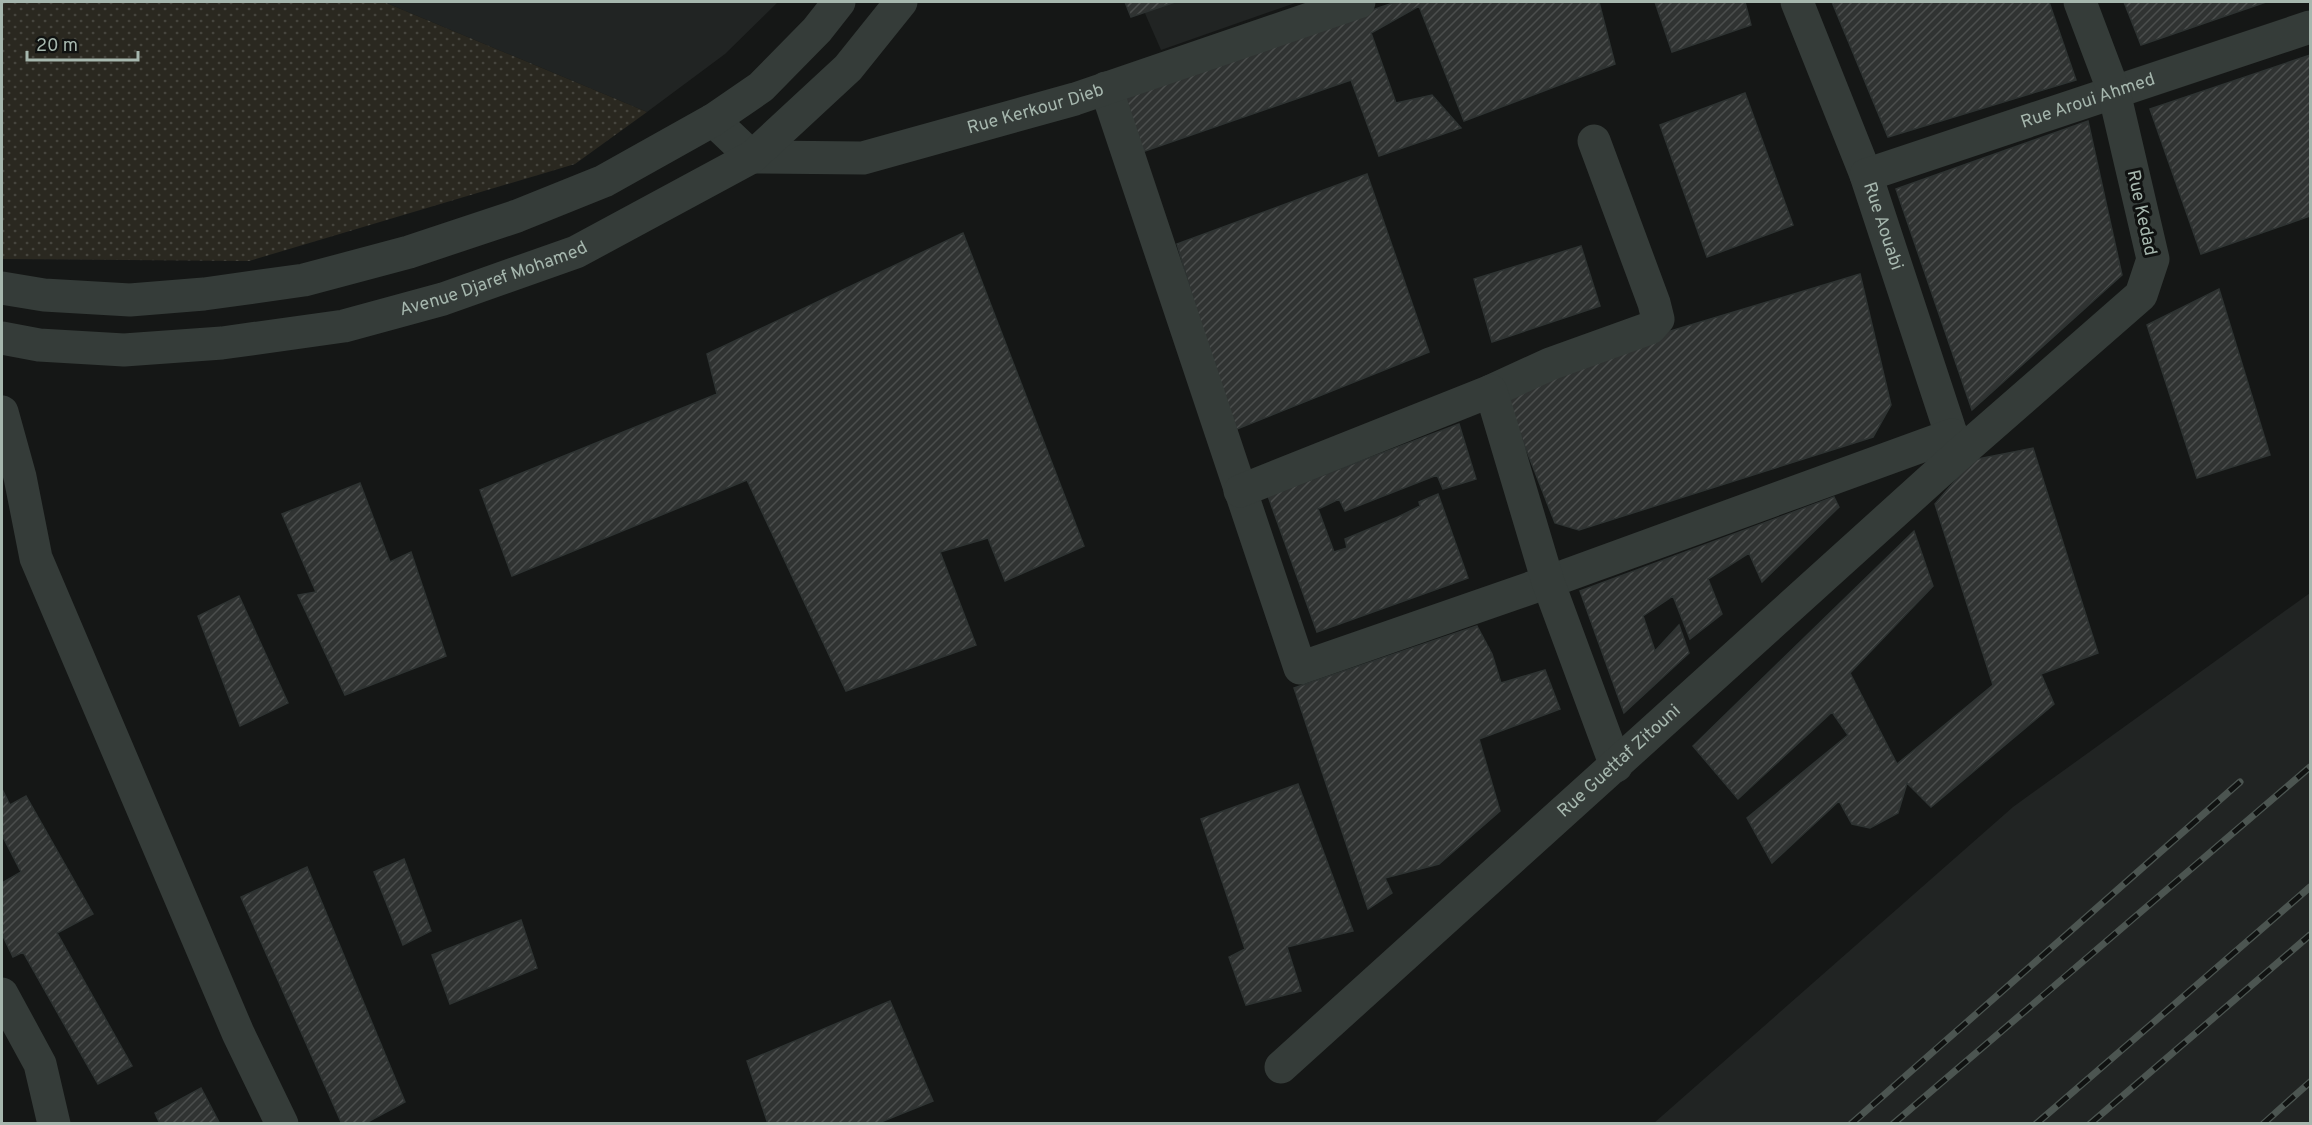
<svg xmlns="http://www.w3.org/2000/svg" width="2312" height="1125" viewBox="0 0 2312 1125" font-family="Overpass,sans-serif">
	<defs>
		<pattern id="park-dots" width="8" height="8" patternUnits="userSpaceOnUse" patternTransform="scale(1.5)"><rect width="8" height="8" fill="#2a2820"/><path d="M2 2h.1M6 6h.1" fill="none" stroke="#46453e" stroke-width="1.8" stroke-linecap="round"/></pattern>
		<pattern id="building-hatch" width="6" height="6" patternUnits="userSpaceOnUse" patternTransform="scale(1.5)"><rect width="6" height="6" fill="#303332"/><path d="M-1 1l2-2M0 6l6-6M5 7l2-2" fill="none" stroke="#4b4e4d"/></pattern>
	</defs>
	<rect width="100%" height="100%" fill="#151716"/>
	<path fill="#212423" d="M384 2H778L725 54 647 112Z
		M1140 2H1298L1161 50Z
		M2310 593V1123H1654L2013 807Z"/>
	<path fill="url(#park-dots)" d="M2 2H384L647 112 575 164 249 261 2 259Z"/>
	<path fill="url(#building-hatch)" stroke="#2e3332" stroke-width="1.5" d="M1125 2H1175L1131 17Z
		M1396 2H1599L1615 64 1464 121 1419 6 1371 33 1396 103 1432 95 1461 128 1379 156 1351 80 1139 153 1119 95Z
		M1655 2H1745L1751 25 1672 52Z
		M1832 2H2049L2076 80 1888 137Z
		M2124 2H2266L2141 45Z
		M2310 55V216L2201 254 2150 109Z
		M1745 93 1793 225 1707 257 1660 125Z
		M2088 121 2122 275 1972 410 1896 189Z
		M1367 174 1429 352 1232 431 1177 244Z
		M963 233 1084 546 1005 581 988 538 940 552 976 645 846 691 747 480 512 576 480 490 717 394 707 354Z
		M1581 246 1600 306 1492 342 1474 279Z
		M1860 274 1891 405 1873 437 1579 530 1555 523 1504 393 1541 370Z
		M2219 289 2270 455 2197 478 2147 325Z
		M1459 424 1476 479 1443 489 1437 475 1345 511 1339 499 1318 509 1334 552 1347 548 1345 539 1398 517 1420 506 1419 502 1438 494 1468 578 1317 632 1268 496Z
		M2033 448 2098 653 2041 674 2054 704 1931 807 1907 783 1898 813 1870 828 1852 824 1839 801 1772 863 1747 818 1848 735 1832 712 1738 799 1693 746 1914 531 1933 586 1850 673 1897 764 1993 685 1935 504 1973 460Z
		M360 483 390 562 411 552 446 656 345 695 298 595 316 592 282 514Z
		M1834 497 1839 507 1762 582 1749 553 1708 579 1722 614 1690 639 1673 596 1643 616 1655 651 1679 625 1689 653 1624 713 1580 591Z
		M239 596 288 703 240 726 198 616Z
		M1477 626 1492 654 1501 683 1545 670 1560 709 1479 739 1500 811 1439 864 1385 878 1392 893 1368 909 1294 688Z
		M1298 784 1353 931 1287 947 1301 991 1246 1005 1229 957 1245 949 1201 819Z
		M2 789 10 805 26 796 93 914 57 933 132 1066 98 1084 23 952 13 957 2 934V883L21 872 2 835Z
		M404 859 431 931 403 945 374 872Z
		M307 867 405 1102 364 1124H342L241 897Z
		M521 920 537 968 450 1004 432 955Z
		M890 1001 933 1101 876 1124H768L747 1061Z
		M201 1088 220 1124H160L155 1113Z"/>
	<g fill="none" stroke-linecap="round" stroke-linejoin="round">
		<g stroke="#353c39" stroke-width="33">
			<path id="s1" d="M1797 2 1866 175 1958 455"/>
			<path d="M1106 88 1300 668 1548 582 1952 435"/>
			<path id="s2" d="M713 120 752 157 863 158 1075 99 1359 2"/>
			<path id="s3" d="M1866 175 2310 27"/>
			<path d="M2 288 44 295 130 300 204 294 304 280 409 252 517 216 604 181 713 120 761 87 817 30 839 2"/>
			<path id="s4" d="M2 338 39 345 124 350 222 343 344 326 443 299 576 252 752 157 848 68 901 2"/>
			<path d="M1491 391 1550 364 1650 328 1658 319 1654 303 1594 141"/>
			<path d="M2 412 20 477 36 558 238 1033 282 1124"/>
			<path d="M1240 491 1491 391 1548 582 1616 766"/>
			<path d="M2 994 40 1064 54 1124"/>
			<path id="s5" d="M1281 1067 1958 455 2141 295 2153 259 2114 92 2080 2"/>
		</g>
		<defs>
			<path id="rail" d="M1851 1124 2240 782
				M1893 1124 2310 767
				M2036 1124 2310 887
				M2090 1124 2310 935
				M2263 1124 2310 1082"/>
		</defs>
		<use href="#rail" stroke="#4c5551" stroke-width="7"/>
		<use href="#rail" stroke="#101211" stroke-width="4.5" stroke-dasharray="14" stroke-linecap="butt"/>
	</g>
	<g text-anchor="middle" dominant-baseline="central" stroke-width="6" stroke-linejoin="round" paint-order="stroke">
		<g font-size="18" fill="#a6b7ae" stroke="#101211">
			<text stroke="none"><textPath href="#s3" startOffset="234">Rue Aroui Ahmed</textPath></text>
			<text stroke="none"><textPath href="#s2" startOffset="344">Rue Kerkour Dieb</textPath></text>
			<text transform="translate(2141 213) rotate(78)">Rue Kedad</text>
			<text stroke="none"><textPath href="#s1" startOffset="240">Rue Aouabi</textPath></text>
			<text stroke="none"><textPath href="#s4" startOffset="501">Avenue Djaref Mohamed</textPath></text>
			<text stroke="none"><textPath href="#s5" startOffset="456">Rue Guettaf Zitouni</textPath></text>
		</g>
	</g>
	<rect width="2312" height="1125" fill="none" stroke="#a6b7ae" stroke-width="6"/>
	<path d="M27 51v9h111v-9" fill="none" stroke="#a6b7ae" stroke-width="3"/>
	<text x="36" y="51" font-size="18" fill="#a6b7ae" stroke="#101211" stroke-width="4.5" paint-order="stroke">20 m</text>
</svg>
